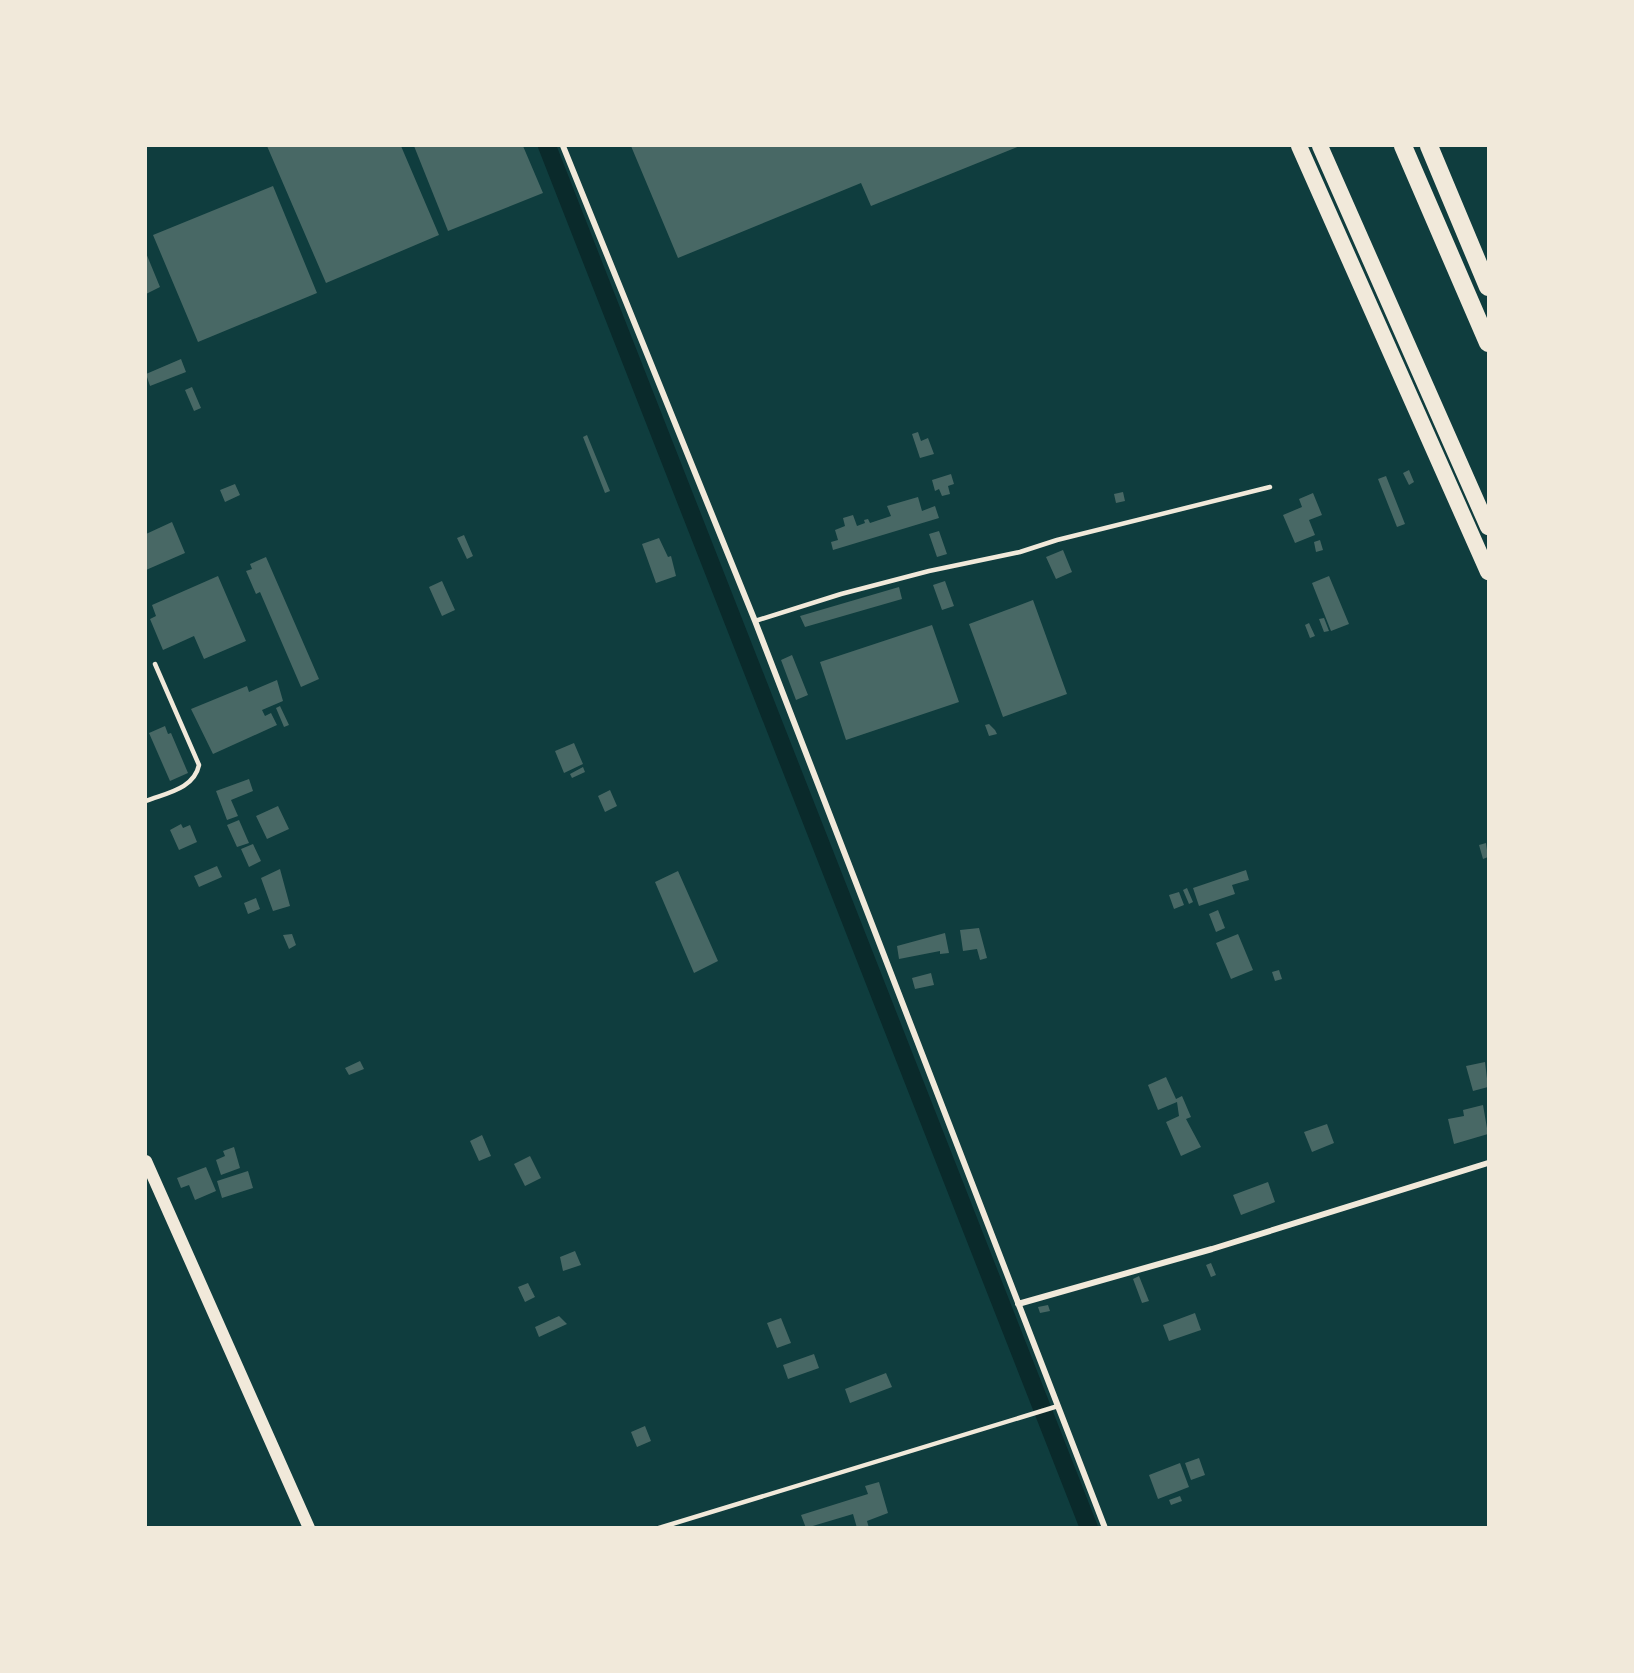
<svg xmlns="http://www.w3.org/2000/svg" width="1634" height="1673" viewBox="0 0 1634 1673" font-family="'Golos Text',sans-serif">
	<rect width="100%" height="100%" fill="#0f3d3e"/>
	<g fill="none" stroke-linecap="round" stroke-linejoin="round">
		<path stroke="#0a2a2b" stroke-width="18" d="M547 146 1089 1528"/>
	</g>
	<path fill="#486865" d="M267 146H401L439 235 326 283Z
		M414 146H523L543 193 448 231Z
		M631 146H1020L871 206 861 183 678 258Z
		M273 186 317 293 198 342 153 235Z
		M146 253 160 287 146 294Z
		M181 359 186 372 150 386 146 374Z
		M192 387 201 408 194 411 185 390Z
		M918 432 921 441 928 438 934 454 920 458 912 434Z
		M587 435 610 491 605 493 583 437Z
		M1409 470 1414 482 1409 485 1403 473Z
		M951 474 954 484 948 486 950 494 942 496 939 489 935 491 932 480Z
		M1386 476 1405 524 1397 527 1378 479Z
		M235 484 240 495 225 502 220 490Z
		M1123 492 1125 501 1116 503 1114 494Z
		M1313 493 1322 515 1309 520 1315 535 1295 543 1283 515 1302 507 1299 499Z
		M918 497 922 511 935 506 939 518 833 550 831 542 838 540 835 530 845 526 843 518 853 515 857 526 865 523 864 520 868 519 870 523 891 516 887 506Z
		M172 522 185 553 146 570V534Z
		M939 531 947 554 937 557 929 534Z
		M464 535 473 556 467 559 457 538Z
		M659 538 668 557 671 556 676 576 656 583 642 544Z
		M1320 540 1323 550 1316 552 1314 542Z
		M1063 550 1072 572 1056 579 1046 557Z
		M266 557 319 679 301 687 260 592 256 594 246 571 252 569 250 564Z
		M218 576 246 641 204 659 194 636 163 650 150 619 156 616 152 605Z
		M1329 576 1349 624 1331 631 1312 583Z
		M442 581 455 610 442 616 429 587Z
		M945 581 954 606 942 610 933 585Z
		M899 587 902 599 805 627 800 616Z
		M1033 600 1067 694 1003 717 969 624Z
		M1324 618 1329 631 1324 632 1319 619Z
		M1309 623 1315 636 1310 638 1305 625Z
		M932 625 959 702 846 740 820 662Z
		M792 655 808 695 796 700 781 660Z
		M277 680 283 701 262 710 265 716 271 713 277 725 213 754 191 709 247 686 249 692Z
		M280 706 289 725 284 727 276 708Z
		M989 724 995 730 997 734 989 736 985 725Z
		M165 726 168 734 171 733 188 773 170 781 149 733Z
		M574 743 583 764 564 773 555 751Z
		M583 767 585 772 572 778 570 774Z
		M249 779 253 791 231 800 238 816 227 820 216 791Z
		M610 790 617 806 605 812 598 796Z
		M278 806 289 829 267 839 256 816Z
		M239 820 249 843 237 847 227 825Z
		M181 824 183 828 190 825 197 842 179 850 170 830Z
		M1486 843 1488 857 1483 859 1479 845Z
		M253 844 261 861 249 867 241 849Z
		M217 866 222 877 199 887 194 876Z
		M280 869 290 906 273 911 261 878Z
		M1246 870 1249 880 1232 885 1235 894 1199 906 1193 888Z
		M678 871 718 961 694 973 655 882Z
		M1187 888 1193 902 1189 904 1183 890Z
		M1179 892 1184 905 1174 909 1169 895Z
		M256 898 260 909 248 914 244 903Z
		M1218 910 1225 928 1216 932 1209 914Z
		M979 928 987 958 980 960 977 949 963 951 960 930Z
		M945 933 949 953 940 954V951L899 959 897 946Z
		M292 934 296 945 289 949 283 935Z
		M1238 934 1253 970 1231 979 1216 943Z
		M1279 970 1282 979 1275 981 1272 972Z
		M931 973 934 985 915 989 912 978Z
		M360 1061 364 1069 349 1075 345 1068Z
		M1485 1062 1488 1087 1473 1091 1466 1066Z
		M1166 1077 1176 1099 1182 1096 1191 1117 1186 1119 1201 1147 1181 1156 1166 1122 1179 1116 1177 1102 1158 1110 1148 1085Z
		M1483 1105 1488 1134 1454 1144 1448 1119 1464 1116 1463 1110Z
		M1327 1124 1334 1143 1312 1152 1304 1132Z
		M482 1135 491 1156 479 1161 470 1141Z
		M234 1147 240 1168 221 1175 216 1160 225 1156 223 1151Z
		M530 1156 541 1178 525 1186 514 1164Z
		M206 1167 216 1191 195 1200 189 1185 181 1188 177 1178Z
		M248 1171 253 1188 222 1198 217 1181Z
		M1268 1182 1275 1202 1241 1215 1233 1195Z
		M575 1251 581 1265 563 1271 560 1257Z
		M1211 1263 1216 1275 1211 1277 1206 1265Z
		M1139 1276 1149 1301 1142 1303 1133 1279Z
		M528 1283 535 1297 525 1302 518 1287Z
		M1048 1305 1050 1311 1040 1313 1038 1307Z
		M1195 1313 1201 1330 1169 1341 1163 1325Z
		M559 1316 567 1324 539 1337 535 1327Z
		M781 1318 791 1343 777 1348 767 1323Z
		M814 1354 819 1368 788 1379 783 1365Z
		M886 1373 892 1387 850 1403 845 1389Z
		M645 1426 651 1441 637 1447 631 1432Z
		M1199 1458 1205 1475 1191 1480 1185 1463Z
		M1180 1463 1189 1487 1158 1499 1149 1475Z
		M879 1482 888 1513 867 1521 869 1528H857L853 1514 806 1528 801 1515 868 1494 865 1486Z
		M1180 1496 1182 1501 1171 1505 1169 1500Z"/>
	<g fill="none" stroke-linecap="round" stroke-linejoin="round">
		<path stroke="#f1e9da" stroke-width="4.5" d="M755 621 841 594 929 571 1020 552 1057 540 1270 487
			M146 801C166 793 194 789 199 765L155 664
			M659 1528 1058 1406"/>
		<path stroke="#f1e9da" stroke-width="6" d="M563 146 755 621 1105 1528
			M1018 1304 1212 1249 1488 1163"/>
		<path stroke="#f1e9da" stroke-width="12" d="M146 1161 309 1528"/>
		<path stroke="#f1e9da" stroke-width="16" d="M1299 146 1488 572
			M1320 146 1488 527"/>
		<path stroke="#f1e9da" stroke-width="18" d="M1403 146 1488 343
			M1429 146 1488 287"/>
	</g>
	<rect width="1634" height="1673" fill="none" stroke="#f1e9da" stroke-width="294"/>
</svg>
